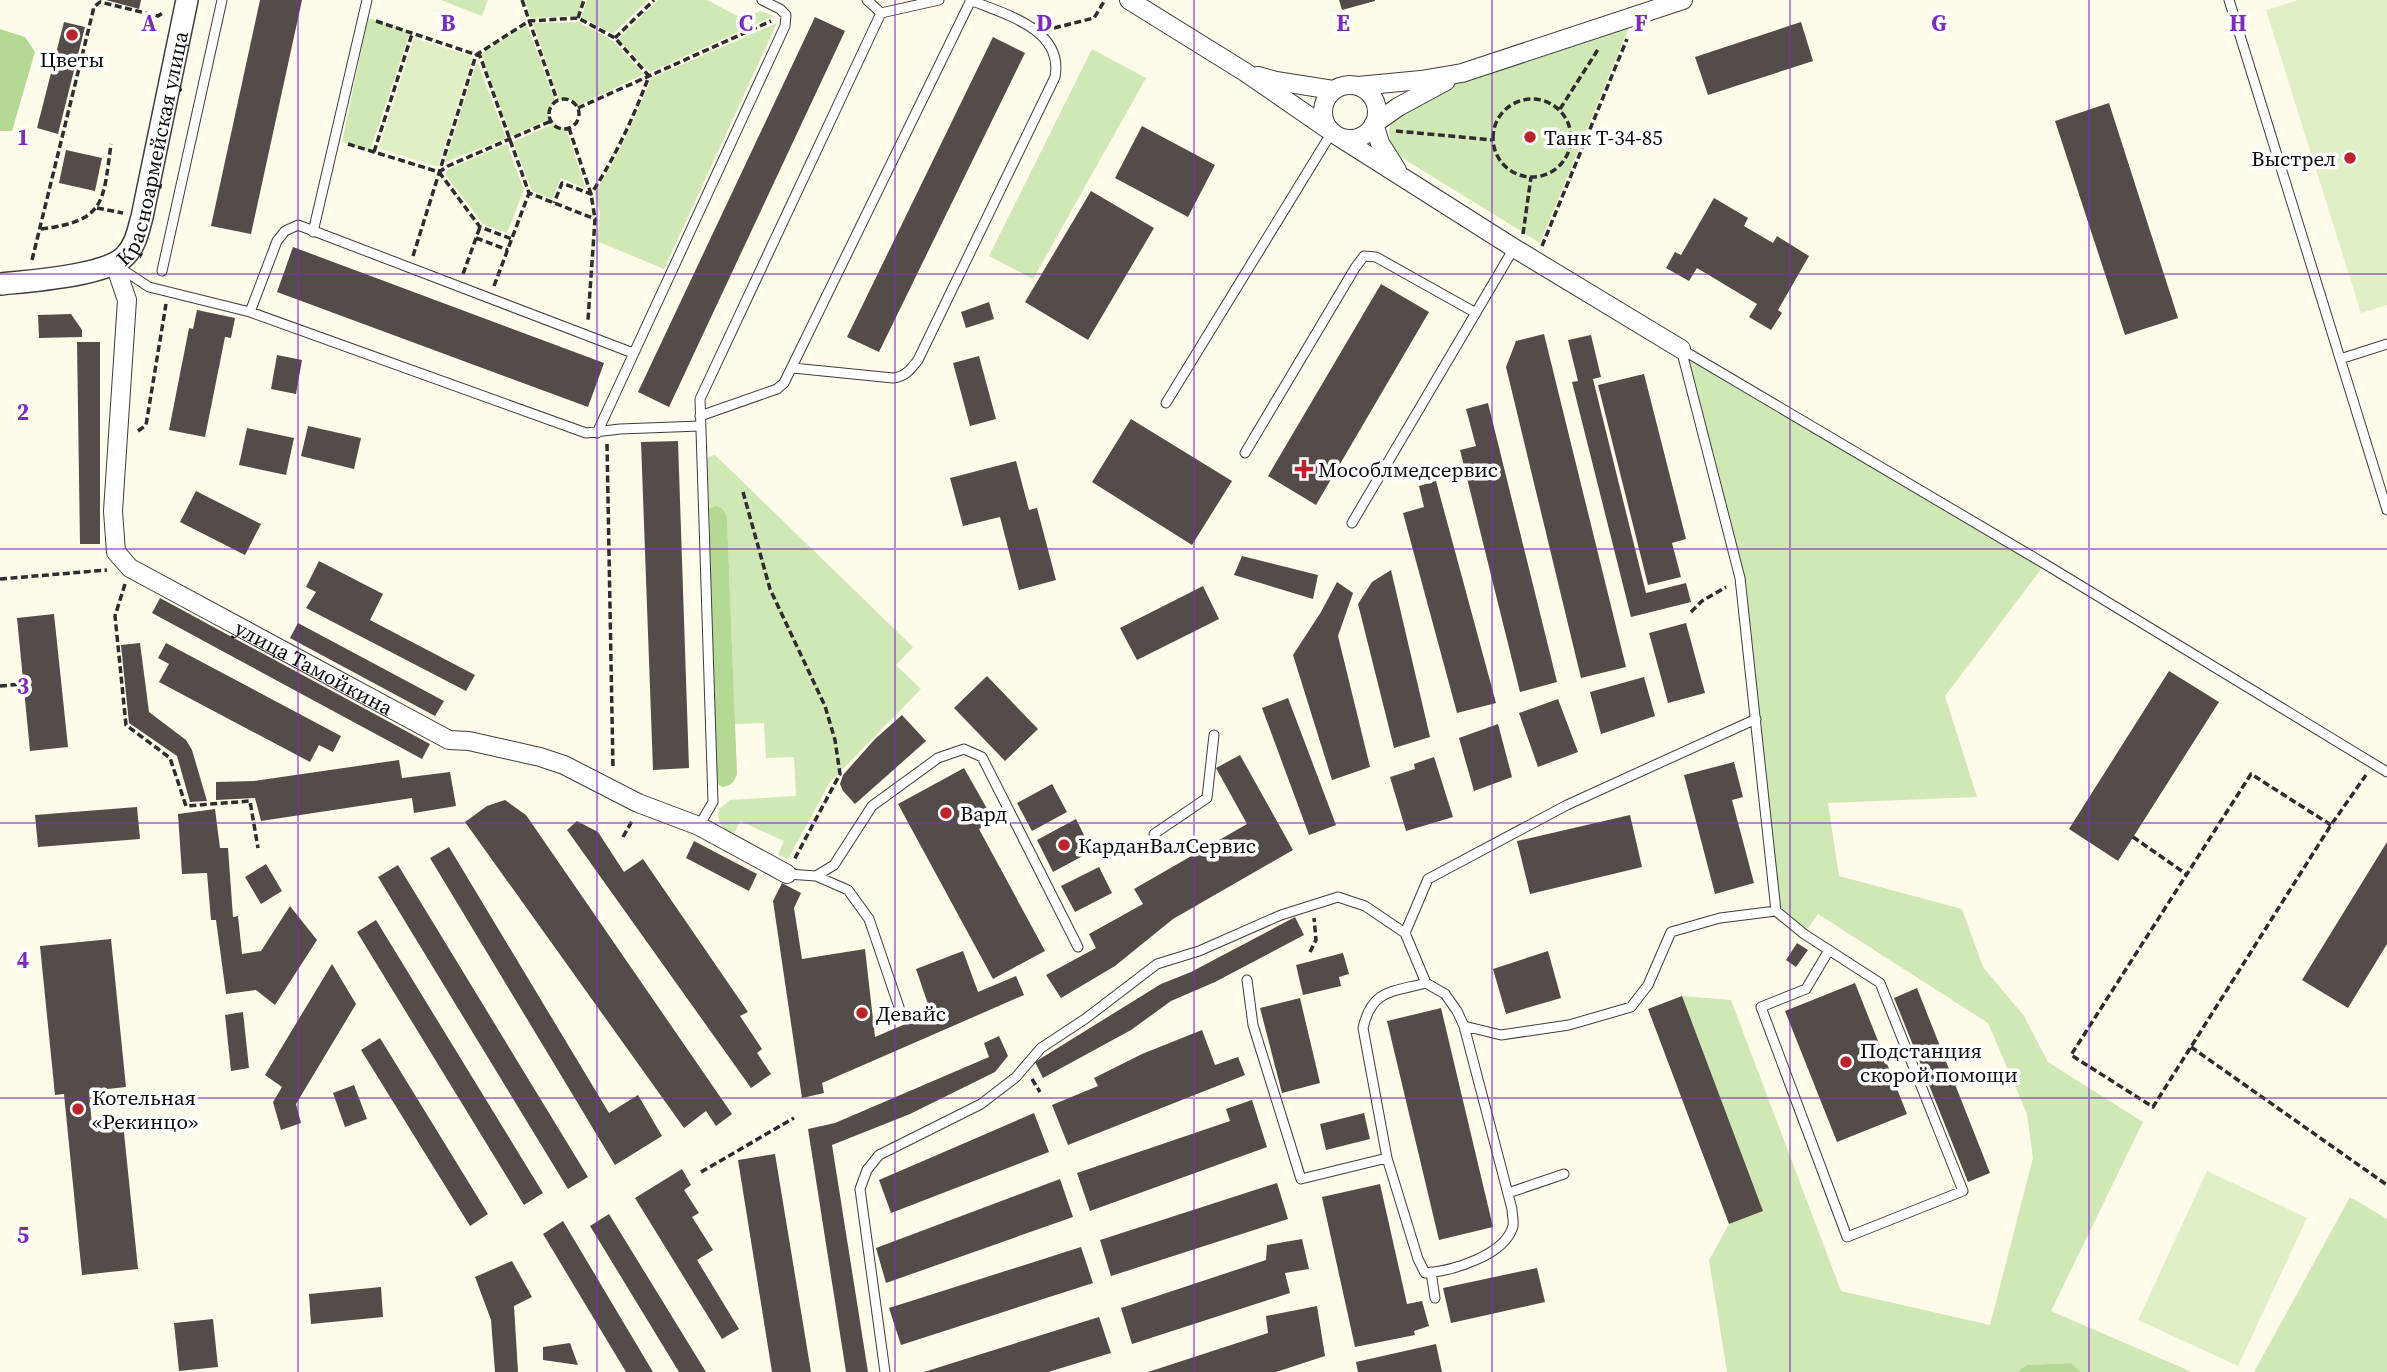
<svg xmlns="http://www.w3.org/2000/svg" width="2387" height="1372" viewBox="0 0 2387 1372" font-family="'Source Serif 4',serif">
	<rect width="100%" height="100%" fill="#fffbea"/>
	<path fill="#d0e8b5" d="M441 0H488L482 16Z
		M524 0H583L577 16 531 18Z
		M587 0H648L613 34 581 17Z
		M658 0H707L743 19 760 11 774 16 650 72 618 39Z
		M368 18 410 32 370 151 342 142Z
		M578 22 612 40 644 74 577 106 570 100H559L533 23Z
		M777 23 664 269 597 241 600 212 594 194C618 157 635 119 651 78Z
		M527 25 555 101 549 110 550 119 511 136 481 54Z
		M1630 25 1540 243 1396 154C1390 144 1386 131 1393 119 1414 88 1586 39 1630 25Z
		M1092 49 1146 78 1033 279 989 256Z
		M477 61 506 138 445 162Z
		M553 124 566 129 586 189 561 178 552 199 532 191 513 142Z
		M507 144 524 190 507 233 483 224 445 174 449 169Z
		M1681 349 2045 564 1945 696 1977 797 1828 803 1839 876 1962 909 1983 967 2024 1016 2048 1062 2143 1122 2051 1311 2192 1372H2081L2071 1363 2026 1365 2018 1372H1727L1709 1260 1729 1224 1763 1211 1682 996 1731 1000 1841 1291 1990 1325 2033 1158 2027 1114 1988 1023 1818 914 1804 934 1776 911 1740 578Z
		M715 455 913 647 896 665 921 689 830 782 788 859 778 855 784 841 740 821 734 834C721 828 717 823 719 809L730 800 796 796 794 757 766 758 764 723 735 724 727 517 715 506 709 509 707 462 708 457Z
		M2350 1197 2387 1219V1372H2254Z"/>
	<path fill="#b3d994" d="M0 29 25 37 35 52 12 131H0Z
		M715 506 722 508 727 517 737 774C734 783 731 786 722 787L717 783 709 509Z
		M2071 1363 2081 1372H2018L2026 1365Z"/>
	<path fill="#e1efc6" d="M2298 0H2387V305L2361 313 2266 10Z
		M414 38 473 57 438 167 379 148Z
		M2207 1171 2307 1218 2238 1366 2138 1320Z"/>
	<path fill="#544c48" d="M106 0H141L139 9Z
		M260 0H302L251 234 211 226Z
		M1339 0H1375V1L1342 10Z
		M815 17 845 31 669 407 638 392Z
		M64 22 85 27 58 134 37 128Z
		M1801 22 1813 61 1708 95 1695 57Z
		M993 37 1025 53 879 352 847 337Z
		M2109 103 2178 318 2125 335 2055 121Z
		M1142 126 1215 165 1188 217 1115 178Z
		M66 150 102 158 95 191 59 183Z
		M1091 191 1154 228 1088 340 1025 302Z
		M1714 198 1748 218 1744 226 1773 243 1777 236 1809 256 1778 310 1782 313 1771 330 1749 317 1757 304 1697 268 1689 281 1666 268 1675 252 1681 255Z
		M293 247 604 363 588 407 277 292Z
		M1381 284 1429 312 1316 505 1268 476Z
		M989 302 994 319 966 328 961 312Z
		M197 310 235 318 231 338 225 337 205 437 169 430 189 328 193 329Z
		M71 314 82 330V337L39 338 38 315Z
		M1544 334 1626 667 1581 678 1506 367 1516 341Z
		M1591 335 1601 377 1593 379 1646 593 1686 583 1691 602 1631 617 1572 382 1578 381 1568 340Z
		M77 342H100V544H80Z
		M277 355 302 360 296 394 271 389Z
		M979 356 996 419 970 426 953 363Z
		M1644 374 1686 539 1672 543 1681 577 1648 585 1598 385Z
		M1488 403 1557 682 1520 692 1460 450 1476 446 1466 409Z
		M1131 419 1232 481 1192 545 1092 482Z
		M308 426 361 438 354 469 301 456Z
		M247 428 294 438 286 475 239 465Z
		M678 441 689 768 653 770 641 442Z
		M1016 461 1029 510 1037 508 1056 580 1019 590 1000 517 963 526 950 478Z
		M1436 481 1496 703 1457 713 1403 513 1424 507 1419 486Z
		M196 491 261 524 245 555 180 522Z
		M1242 556 1318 575 1313 599 1234 575Z
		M319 561 383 594 370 620 475 675 466 691 306 608 316 592 306 587Z
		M1391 570 1430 737 1394 748 1358 604 1372 582Z
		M1337 582 1353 593 1338 636 1370 767 1332 780 1293 655 1321 612Z
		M1203 586 1219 619 1137 660 1120 628Z
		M160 598 430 744 422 759 152 613Z
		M54 614 68 747 30 751 17 618Z
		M298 623 444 701 435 716 290 638Z
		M1686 623 1705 693 1668 703 1649 633Z
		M140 643 149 712 186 740 192 750 207 801 190 802 177 756 129 723 121 645Z
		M166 643 341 736 333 752 319 745 310 762 159 682 169 664 158 658Z
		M2169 671 2219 702 2118 861 2069 829Z
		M987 676 1038 729 1005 761 954 708Z
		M1644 677 1655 716 1601 734 1590 692Z
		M1288 698 1336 825 1309 835 1262 708Z
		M1558 699 1578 752 1538 767 1519 713Z
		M902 715 926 741 855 804 843 791 840 784 843 775 875 739Z
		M1498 724 1512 777 1474 791 1459 738Z
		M1240 755 1293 850 1173 919 1115 966 1061 998 1046 975 1096 948 1089 934 1143 904 1134 889 1247 824 1216 768Z
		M1434 757 1453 817 1406 831 1390 777 1415 769 1414 764Z
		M399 760 402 778 450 772 456 806 414 813 412 798 261 821 255 798 216 800V782L254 781Z
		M1734 762 1743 797 1732 800 1754 883 1715 894 1684 775Z
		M964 768 994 821 979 829 1045 951 993 979 898 804Z
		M1052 784 1067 812 1032 831 1017 803Z
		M505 800 526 815 732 1114 716 1126 706 1111 684 1128 465 822 487 806Z
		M137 807 140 839 38 847 35 815Z
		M215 809 220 848H228L233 917 238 916 242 954 261 951 290 906 317 940 275 1005 256 990 226 994 216 920H211L207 873 182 874 178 814Z
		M1630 815 1642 867 1530 894 1517 841Z
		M1076 819 1092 851 1053 872 1037 840Z
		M577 821 598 832 624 872 643 859 748 1012 740 1016 762 1049 757 1053 771 1074 751 1088 567 830Z
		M694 841 757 874 749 891 686 858Z
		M2387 842V944L2348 1008 2302 980Z
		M449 847 609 1113 638 1095 662 1136 615 1165 430 858Z
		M266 864 282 891 261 904 245 877Z
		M398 865 588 1177 568 1189 378 877Z
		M1099 867 1112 893 1075 912 1061 886Z
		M782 883 801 893 794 908 802 959 865 949 875 1037 931 1013 916 969 963 951 978 992 1016 976 1024 995 822 1083 824 1093 802 1098 773 901Z
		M1295 917 1304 935 1215 982 1171 1001 1131 1030 1043 1078 1035 1062 1161 984 1191 972Z
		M376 920 543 1193 524 1205 357 932Z
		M111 939 126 1087 89 1091 92 1126 123 1123 138 1269 82 1275 64 1094 55 1095 40 946Z
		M1797 943 1808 950 1796 967 1786 960Z
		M1548 951 1561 998 1506 1014 1493 969Z
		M1343 953 1349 974 1339 977 1341 986 1303 995 1296 965Z
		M332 964 356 1004 296 1104 301 1123 281 1130 273 1102 282 1087 265 1075Z
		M1855 983 1907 1114 1837 1142 1785 1011Z
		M1917 988 1990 1173 1968 1182 1894 998Z
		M1682 996 1763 1211 1729 1224 1648 1009Z
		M1300 998 1320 1083 1282 1093 1260 1008Z
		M1441 1008 1493 1227 1439 1240 1387 1021Z
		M243 1012 249 1068 231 1071 225 1015Z
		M1202 1030 1215 1065 1238 1057 1245 1075 1068 1145 1052 1105 1098 1086 1094 1078 1142 1054Z
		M999 1036 1008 1056 995 1072 910 1114 832 1145 868 1372H846L808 1129 835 1123 989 1057 984 1043Z
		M380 1038 488 1214 470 1226 361 1050Z
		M354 1085 367 1119 345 1127 333 1093Z
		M1252 1100 1267 1147 1090 1211 1077 1173 1230 1121 1226 1109Z
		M1034 1113 1049 1152 891 1213 879 1180Z
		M1364 1113 1370 1139 1326 1150 1320 1124Z
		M775 1154 811 1372H772L738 1160Z
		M682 1169 691 1185 684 1190 699 1213 692 1217 713 1250 697 1260 739 1329 722 1339 635 1198Z
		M1060 1179 1073 1217 886 1283 876 1248Z
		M1277 1183 1288 1219 1111 1276 1100 1240Z
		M1380 1184 1407 1304 1422 1301 1429 1326 1414 1331 1415 1335 1355 1347 1322 1197Z
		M609 1214 706 1372H679L590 1226Z
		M563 1221 653 1372H626L543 1234Z
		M1302 1239 1309 1269 1285 1273 1290 1293 1132 1344 1121 1308 1266 1260 1267 1245Z
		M1081 1247 1093 1283 901 1345 889 1308Z
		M512 1261 532 1297 514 1306 518 1372H495L491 1320 475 1277Z
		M1537 1268 1545 1302 1451 1323 1443 1288Z
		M381 1287 383 1317 311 1324 309 1294Z
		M1317 1306 1325 1356 1276 1372H1148L1268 1333 1266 1316Z
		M1099 1317 1111 1353 1048 1372H924Z
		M213 1319 218 1367 179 1371 174 1323Z
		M570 1343 578 1365 543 1360V1347Z
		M1436 1344 1442 1372H1358L1356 1362Z"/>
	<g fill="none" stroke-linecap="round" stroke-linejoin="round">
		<defs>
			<path id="service" d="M867 0 881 13 939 0
				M2229 0 2387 510
				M313 232 367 0
				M117 266 149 287 250 312 586 433 620 429 700 426
				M162 271 222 0
				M250 312 277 241 285 231 298 225 633 353
				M1681 349 2045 564 2387 772
				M2340 359 2387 344
				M793 368 893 378C905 377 911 369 918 360L1055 77C1064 29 1004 14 970 0
				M1166 403 1332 132
				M700 416 777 389 784 383 971 0
				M597 433 785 26 786 15 780 9 762 0
				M1245 453 1355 268 1364 256 1376 257 1476 313
				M1352 523 1514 248
				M699 826 713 802 700 399 881 13
				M1154 834 1207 798 1214 735
				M787 874 816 876 834 865 872 806 938 758 964 749 982 757 1078 947
				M816 876 848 890 869 919 899 1007
				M1776 911 1804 934 1880 983 1963 1191 1847 1237 1761 1007 1806 989 1829 950
				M1405 933 1428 879 1567 805 1756 719
				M1247 980 1253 1025 1301 1179 1387 1158 1363 1028C1372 989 1392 992 1426 983
				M1464 1026 1501 1035 1569 1025 1631 1007 1648 985 1671 932 1720 918 1776 911 1740 578 1681 349
				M1508 1193 1564 1174
				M1431 1272 1435 1298
				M885 1372 860 1189 867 1170 879 1155 981 1104 1016 1077 1041 1048 1085 1019 1157 964 1199 951 1281 915 1338 897 1365 906 1405 933 1426 983 1445 994 1457 1011 1464 1026 1512 1209C1512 1214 1514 1221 1513 1226 1505 1256 1451 1271 1425 1273L1418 1259 1387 1158"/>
			<g id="minor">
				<path d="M1129 0 1245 72 1332 132"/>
				<path d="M1258 76 1276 81 1333 90"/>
				<circle cx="1350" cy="112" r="27"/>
				<path d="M1358 86 1421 80 1462 73 1683 0"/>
				<path d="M1339 137 1514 248 1681 349"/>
				<path d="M1397 170 1380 143 1374 124 1398 107 1446 81"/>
				<path id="s1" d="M115 265 127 300 113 511 116 552 130 568 449 740 469 741 540 757 564 765 638 803 699 826 787 874"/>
			</g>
			<g id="tertiary">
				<path id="s2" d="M0 284C29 281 106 276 125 256 136 245 138 231 142 217L187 0"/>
			</g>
		</defs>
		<use href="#service" stroke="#3e3e3e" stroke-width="11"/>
		<use href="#minor" stroke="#3e3e3e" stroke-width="20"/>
		<use href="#tertiary" stroke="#3e3e3e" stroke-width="24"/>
		<path stroke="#2d2d2d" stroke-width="3.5" stroke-dasharray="7 3.5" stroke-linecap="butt" d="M522 0 557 100
			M578 18 584 0
			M376 21 480 56 529 193 595 219 588 320
			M1054 28 1094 18 1105 0
			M615 38 654 0
			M549 114a15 15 0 1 1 30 0a15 15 0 1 1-30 0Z
			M1493 138a39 39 0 1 1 78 0a39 39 0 1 1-78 0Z
			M578 108 771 21
			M1560 109 1599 48
			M569 128 591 194 595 219
			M1396 131 1493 140
			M348 144 439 172 448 166 551 121
			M374 152 412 34
			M439 172 480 227 512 239
			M97 208 123 213
			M41 229C106 221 103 202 111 144
			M1523 234 1531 177
			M476 238 508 250
			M1542 246 1627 39
			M413 256 476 55 529 21 578 18 615 38 649 76C633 118 616 156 591 194L562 183 554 203
			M32 260 94 7 100 2 158 16 164 12
			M463 274 480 227
			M494 286 529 193
			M138 431 146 425 166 304
			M607 444 613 769
			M743 492 770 589 825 706 835 740 840 774 794 860
			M0 579 107 570
			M125 584 115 616 126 725 170 758 186 806 250 801 258 848
			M1691 612 1702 601 1726 587
			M0 686 23 684
			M2331 825 2251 774 2071 1055 2153 1107 2331 825 2366 775
			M623 837 632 821
			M2133 837 2186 874
			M1310 952 1316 940 1314 918
			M2191 1047 2387 1185
			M1032 1079 1040 1092
			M701 1172 794 1118"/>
		<use href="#service" stroke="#fff" stroke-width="9"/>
		<use href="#minor" stroke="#fff" stroke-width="18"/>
		<use href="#tertiary" stroke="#fff" stroke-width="21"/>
	</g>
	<path fill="none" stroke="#7b2cbf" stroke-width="2" stroke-opacity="0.55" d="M298 0V1372M597 0V1372M895 0V1372M1194 0V1372M1492 0V1372M1790 0V1372M2089 0V1372M0 274H2387M0 549H2387M0 823H2387M0 1098H2387"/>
	<g fill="#ba252d" stroke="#fff" stroke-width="2.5">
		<circle cx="72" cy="35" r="7"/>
		<circle cx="1530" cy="137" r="7"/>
		<circle cx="2350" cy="158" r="7"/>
		<path d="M1300.5 458.5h7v7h7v7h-7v7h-7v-7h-7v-7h7z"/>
		<circle cx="946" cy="813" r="7"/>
		<circle cx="1064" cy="845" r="7"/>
		<circle cx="862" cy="1013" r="7"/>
		<circle cx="1846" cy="1062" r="7"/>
		<circle cx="78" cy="1109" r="7"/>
	</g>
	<g text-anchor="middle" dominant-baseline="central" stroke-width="7" stroke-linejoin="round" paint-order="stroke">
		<g font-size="21" fill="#0b0b0b" stroke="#fff" text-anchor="start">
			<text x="72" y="59" text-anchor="middle">Цветы</text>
			<text x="1544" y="137">Танк Т-34-85</text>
			<text x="2336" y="158" text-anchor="end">Выстрел</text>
			<text x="1318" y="469">Мособлмедсервис</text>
			<text x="960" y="813">Вард</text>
			<text x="1078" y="845">КарданВалСервис</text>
			<text x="876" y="1013">Девайс</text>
			<text x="1860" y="1050">Подстанция<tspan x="1860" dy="24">скорой помощи</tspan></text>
			<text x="92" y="1097">Котельная<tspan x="92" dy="24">«Рекинцо»</tspan></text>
		</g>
		<g font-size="21" fill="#0b0b0b" stroke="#fff">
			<text stroke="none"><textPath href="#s2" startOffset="242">Красноармейская улица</textPath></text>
			<text stroke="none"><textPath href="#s1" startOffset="520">улица Тамойкина</textPath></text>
		</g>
	</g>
	<g font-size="23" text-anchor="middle" font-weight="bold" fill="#7b2cbf" stroke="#fff" stroke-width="7" stroke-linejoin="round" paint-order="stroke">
		<text x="149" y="31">A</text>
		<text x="448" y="31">B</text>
		<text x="746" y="31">C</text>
		<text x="1044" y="31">D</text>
		<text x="1343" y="31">E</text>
		<text x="1641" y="31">F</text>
		<text x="1939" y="31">G</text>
		<text x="2238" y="31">H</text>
		<text x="23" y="145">1</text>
		<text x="23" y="420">2</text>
		<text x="23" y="694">3</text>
		<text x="23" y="968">4</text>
		<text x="23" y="1243">5</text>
	</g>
</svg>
